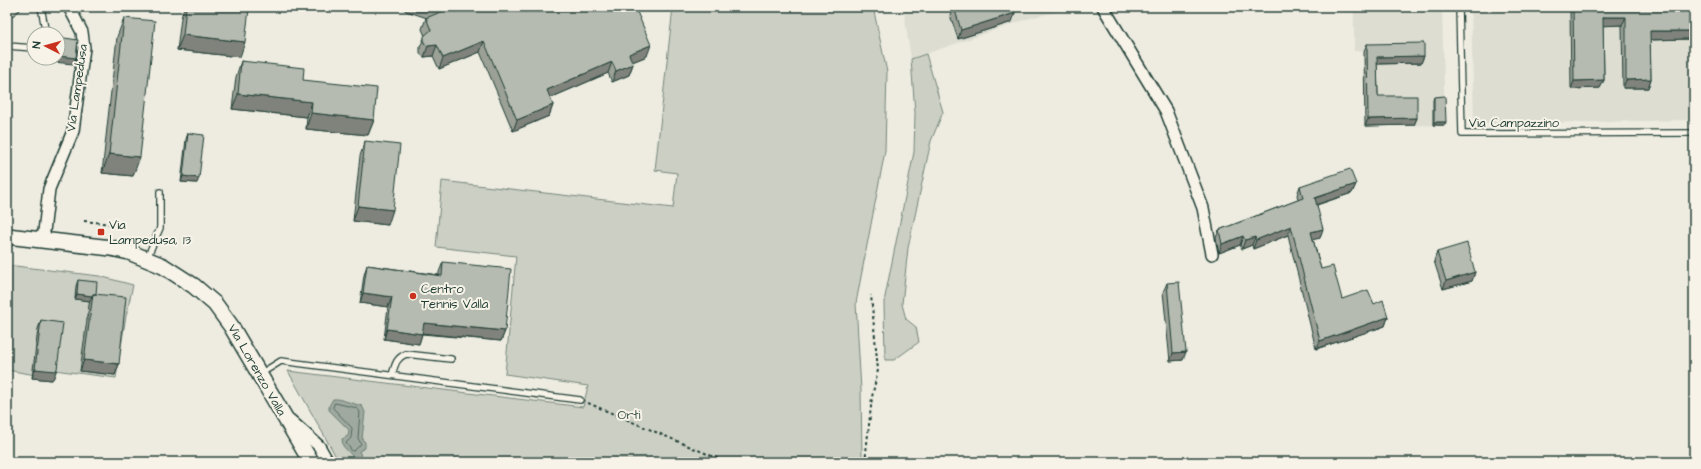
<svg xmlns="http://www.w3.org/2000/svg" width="1701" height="469" viewBox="0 0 1701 469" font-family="'Architects Daughter',sans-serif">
	<rect width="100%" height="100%" fill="#eeece1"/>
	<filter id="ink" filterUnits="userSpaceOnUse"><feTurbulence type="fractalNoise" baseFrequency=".025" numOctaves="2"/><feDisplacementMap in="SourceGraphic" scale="8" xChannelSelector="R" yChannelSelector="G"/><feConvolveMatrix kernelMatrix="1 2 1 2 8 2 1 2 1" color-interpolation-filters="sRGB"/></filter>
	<g filter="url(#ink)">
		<path fill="#ddddd2" d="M903 7H1077L1030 18 911 59Z
			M1354 7H1442L1445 125 1365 126 1364 51H1354Z
			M1471 7H1694V120L1474 124Z"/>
		<path fill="#cccfc4" stroke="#76867c" d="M673 7H873L887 72 885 151 856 303 861 390 862 455 859 462H339L288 371 583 407 588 386 505 374 516 256 436 247 442 181 673 208 677 173 655 170Z
			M926 54 943 112 931 141 908 248 902 304 906 319 916 327 919 342 894 360H885L884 302 914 152 915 113 911 59Z
			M7 265 99 276 133 285 126 316 116 378 54 370 53 378 7 370Z"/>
		<path fill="#9fa99f" stroke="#6c7e74" d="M333 399H338L362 406 365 412 362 439 365 442V448L359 451 364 462H358L343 446 342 439 348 436 349 430 329 410V406Z"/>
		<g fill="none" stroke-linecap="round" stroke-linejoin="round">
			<path stroke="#52685f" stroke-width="1" d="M335 403 357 408 360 412 358 438 361 444 354 451H352L346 443 351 438 352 428 333 408Z"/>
			<defs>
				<path id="service" d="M41 7 46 34
					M1459 7 1462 134 1694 133
					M7 16 18 7
					M7 46 34 48
					M147 258 160 228V192
					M260 374 281 361 580 400
					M392 375C395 365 396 358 406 354L451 359"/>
				<path id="minor" d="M1103 7 1166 111 1203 208 1212 254
					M43 240 49 189 73 131 84 48 82 32 69 7
					M290 420 319 446 328 462"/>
				<path id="secondary" d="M7 236 111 248 129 252 163 266 194 286 215 304 231 326 311 462"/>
			</defs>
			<use href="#service" stroke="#1f3d34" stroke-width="8"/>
			<use href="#minor" stroke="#1f3d34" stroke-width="14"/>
			<use href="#secondary" stroke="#1f3d34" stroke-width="18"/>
			<path stroke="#1f3d34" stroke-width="2" stroke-dasharray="3 3" stroke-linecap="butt" d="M84 221 121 225
				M588 403 726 462
				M865 462 872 397 878 370 871 295"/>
			<use href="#service" stroke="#f7f3e8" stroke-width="5.5"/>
			<use href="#minor" stroke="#f7f3e8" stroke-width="11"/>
			<use href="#secondary" stroke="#f7f3e8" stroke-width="15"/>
		</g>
		<path fill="#9ca197" stroke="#1f3d34" d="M184 7H228L240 57 177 50 181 18Z
			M401 7H635L647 56 632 62 633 64 629 75 612 82 608 73 550 98 553 105 549 116 513 131 480 52 439 69 433 56 424 57 420 54V47L425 36 422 29 426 18H427L406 11Z
			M953 7 1012 22 958 39 950 15Z
			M1570 7H1690L1691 31 1688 39 1650 40 1651 79 1648 88H1623L1622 25H1603L1604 80 1600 88 1571 89Z
			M124 18 133 176 102 173 117 37Z
			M1367 44 1424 56 1421 63 1377 64 1378 96 1417 118 1414 125 1365 126 1364 51Z
			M241 61 303 80 374 120 368 135 306 129 307 117 232 109 236 77Z
			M1434 97 1445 125H1433V100Z
			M188 133 197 183 181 182 186 139Z
			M365 141 388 225 353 221 360 156Z
			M1356 184 1352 193 1317 205 1320 238 1313 239 1321 269 1342 299 1374 304 1388 317 1385 326 1316 349 1288 235 1253 249 1252 245 1242 249 1240 245 1219 253 1216 238 1219 230 1298 200 1297 195 1300 186Z
			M1437 252 1475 272 1472 281 1443 289 1434 261Z
			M443 262 505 331 501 341 422 334 419 344 384 339 388 307 360 303 364 275 367 265 439 275V272Z
			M78 280 96 294 119 364 115 375 80 371 89 305 90 301 75 299 76 286Z
			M1167 283 1183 360 1170 361 1163 292Z
			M41 320 54 377 52 380 32 378 38 329Z"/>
		<path fill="#7f837b" stroke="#1f3d34" d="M1015 13 1012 22 958 39 961 30Z
			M1603 17H1626L1622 25 1600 26Z
			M1650 31H1691L1688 39 1647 40Z
			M183 35 245 42 240 57 177 50Z
			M484 41 480 52 439 69 443 58Z
			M437 45 433 56 424 57 428 46Z
			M651 45 647 56 625 65 629 54Z
			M58 56 76 58 73 64 53 62 54 58H58Z
			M1424 56 1421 63 1374 64 1377 57Z
			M612 62 608 73 543 101 547 90Z
			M633 64 629 75 612 82 616 71Z
			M1651 79 1648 88H1623L1626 80Z
			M1604 80 1600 88 1571 89 1574 81Z
			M238 94 312 102 307 117 232 109Z
			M553 105 549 116 513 131 517 120Z
			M311 113 374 120 368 135 306 129Z
			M1417 118 1414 125 1365 126 1368 119Z
			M1434 122H1446L1445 125H1433Z
			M109 154 140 157 133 176 102 173Z
			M183 176 199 178 197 183 181 182Z
			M1356 184 1352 193 1312 206 1315 198Z
			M358 206 393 210 388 225 353 221Z
			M1291 226 1288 235 1253 249 1256 240Z
			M1323 229 1320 238 1308 241 1311 232Z
			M1243 236 1240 245 1219 253 1222 244Z
			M1255 237 1252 245 1242 249 1245 240Z
			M1475 272 1472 281 1443 289 1446 281Z
			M363 293 392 297 388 307 360 303Z
			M77 294 92 296 90 301 75 299Z
			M1388 317 1385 326 1316 349 1320 341Z
			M424 323 505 331 501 341 420 333Z
			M387 329 422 334 419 344 384 339Z
			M1186 352 1183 360 1170 361 1173 353Z
			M84 360 119 364 115 375 80 371Z
			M35 369H57L54 377 52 380 32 378Z"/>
		<path fill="#b5bbb0" stroke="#1f3d34" d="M186 7H228L249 9 245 42 183 35Z
			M431 7H635L651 45 629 54 633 64 616 71 612 62 547 90 553 105 517 120 484 41 443 58 437 45 428 46 424 43V36L431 30 426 18 443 11Z
			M954 7H1013L1015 13 961 30Z
			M1573 7H1690L1691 31H1650L1651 79 1626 80V17H1603L1604 80 1574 81Z
			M124 18 155 21 140 157 109 154Z
			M58 37 78 40 76 58 58 56Z
			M1424 43V56L1377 57 1378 96H1417V118L1368 119 1367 44Z
			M241 61 304 68 303 80 377 88 374 120 311 113 312 102 238 94Z
			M1445 96 1446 122H1434V97Z
			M188 133 204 135 199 178 183 176Z
			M365 141 400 145 393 210 358 206Z
			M1350 169 1356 184 1315 198 1323 229 1311 232 1321 269 1333 266 1342 299 1368 290 1374 304 1383 300 1388 317 1320 341 1291 226 1256 240 1255 237 1245 240 1243 236 1222 244 1219 230 1303 198 1300 186Z
			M1467 243 1475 272 1446 281 1437 252Z
			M443 262 511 269 505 331 424 323 422 334 387 329 392 297 363 293 367 265 442 276Z
			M78 280 97 282 96 294H93L92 296 77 294Z
			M1179 282 1186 352 1173 353 1167 283Z
			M93 294 126 297 119 364 84 360Z
			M41 320 63 323 57 369 55 371 35 369Z"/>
	</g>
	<g fill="#c8321e" stroke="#f7f3e8" stroke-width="1.5">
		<rect x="97" y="228" width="8" height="8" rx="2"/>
		<circle cx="413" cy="296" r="4"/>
	</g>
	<g text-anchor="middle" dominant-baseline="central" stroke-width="4" stroke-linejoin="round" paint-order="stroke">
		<g font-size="13" fill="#1f3d34" stroke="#f7f3e8">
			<text transform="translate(77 88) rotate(-82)">Via Lampedusa</text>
			<text x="1514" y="123">Via Campazzino</text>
			<text transform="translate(257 370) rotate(60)">Via Lorenzo Valla</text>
		</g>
		<g font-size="13" fill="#1f3d34" stroke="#f7f3e8" text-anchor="start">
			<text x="109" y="225">Via<tspan x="109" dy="15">Lampedusa, 13</tspan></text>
			<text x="421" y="289">Centro<tspan x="421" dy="15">Tennis Valla</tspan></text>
		</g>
		<g font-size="13" fill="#425a51" stroke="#f7f3e8">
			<text x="629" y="415">Orti</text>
		</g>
	</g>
	<rect width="1701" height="469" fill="none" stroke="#f7f3e8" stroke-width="24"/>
	<rect x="12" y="12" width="1677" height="445" fill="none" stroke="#1f3d34" stroke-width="1.5" filter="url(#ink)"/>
	<g transform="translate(46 46) rotate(276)"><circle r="19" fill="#f7f3e8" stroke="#a1aaa0"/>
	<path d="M0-3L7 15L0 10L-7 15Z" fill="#c8321e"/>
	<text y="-6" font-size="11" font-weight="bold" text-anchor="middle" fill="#1f3d34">N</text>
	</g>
</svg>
